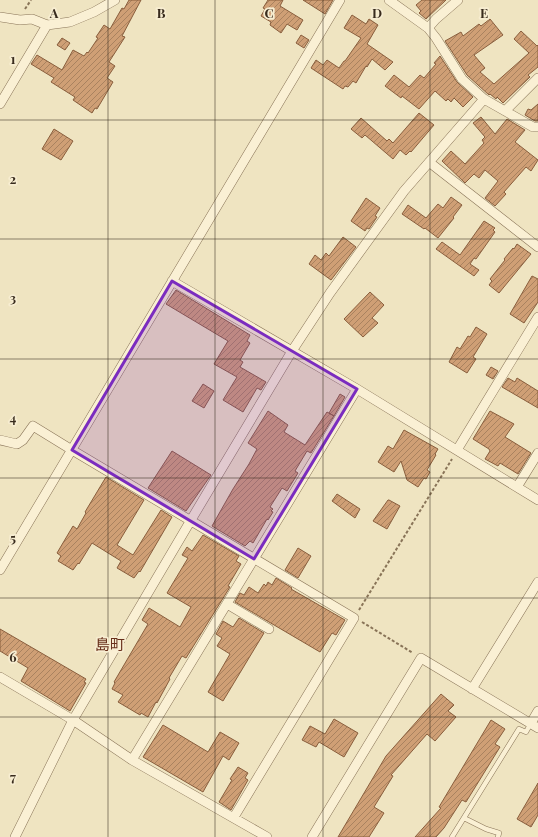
<svg xmlns="http://www.w3.org/2000/svg" width="538" height="837" viewBox="0 0 538 837" font-family="'Playfair Display','Noto Sans JP',serif">
	<defs>
		<pattern id="building-hatch" width="6" height="6" patternUnits="userSpaceOnUse"><rect width="6" height="6" fill="#cf9f75"/><path d="M-1 1l2-2M0 6l6-6M5 7l2-2" fill="none" stroke="#a9825f"/></pattern>
	</defs>
	<rect width="100%" height="100%" fill="#efe4c1"/>
	<path fill="url(#building-hatch)" stroke="#895e3d" d="M129 0H141L122 36 125 37 109 62 115 66 107 78 113 82 97 109 95 108 92 113 73 100 75 97 51 82 54 78 31 64 37 55 62 70 73 50 84 56 87 52 88 53 98 38 96 37 104 25 110 29 122 8 124 9Z
		M268 0H283L280 6 303 20 297 30 287 24 281 33 270 25 271 22 261 16 265 9 263 8Z
		M303 0H333L325 14Z
		M422 0H446L426 19 419 13 421 11 416 5Z
		M352 15 366 24 369 19 378 25 367 44 393 62 385 70 372 59 367 67 366 66 356 83 353 81 348 87 345 86 343 89 311 68 316 60 323 65 327 60 339 68 344 61H345L361 38 344 28Z
		M490 19 503 35 474 55 485 68 480 72 494 84 529 53 514 39 521 31 537 46 538 45V67L528 75 530 77 503 103 497 97 496 99 490 94 489 95 467 75 445 41 461 32 463 36 479 24 481 26Z
		M301 35 309 40 304 48 296 43Z
		M62 38 70 43 65 50 57 45Z
		M440 56 457 82 473 97 463 107 454 98 451 102 448 99 446 101 435 91 419 109 402 96 401 98 385 86 394 75 409 87 420 75 424 78 436 64 434 63Z
		M538 104V121H535L525 115 528 109 531 110Z
		M419 113 434 125 411 152 410 151 406 155 400 150 393 159 365 135 362 138 351 129 361 118 387 141 389 139 393 143Z
		M481 117 495 134 507 119 525 130 515 142 538 160 531 171 526 167 504 192 506 194 495 206 485 198 498 181 485 170 479 178 474 174 465 183 442 161 451 151 465 164 484 143 482 140 485 137 473 123Z
		M54 129 73 141 61 160 42 149Z
		M451 197 462 205 453 217 454 218 438 238 425 228 424 229 402 214 408 205 426 218 438 204 443 208Z
		M366 198 380 208 375 216 377 217 369 229 367 228 365 231 351 221Z
		M484 221 495 228 493 230 495 232 476 259 474 258 470 264 479 270 474 276 436 249 442 242 460 255Z
		M343 237 356 247 331 280 309 264 315 255 321 260 326 253 329 256Z
		M517 244 531 254 499 293 489 285 492 281 490 279 505 260 504 259 513 248 514 249Z
		M532 276 538 279V302L524 323 510 314Z
		M176 290 250 335 247 341 250 343 240 360 243 362 240 367 266 382 261 390 257 388 243 412 223 400 237 377 214 364 228 341 166 304Z
		M370 292 384 305 372 318 378 323 363 337 344 319Z
		M476 327 487 334 473 357 476 359 467 373 449 362 457 347 460 349 468 336 470 337Z
		M491 367 498 371 493 379 486 375Z
		M508 378 515 382 517 378 538 391V408L502 387Z
		M203 384 214 391 204 408 192 401Z
		M340 394 345 397 334 416 329 413Z
		M268 411 288 425 284 432 305 445 327 412 334 416 311 453 307 451 295 471 298 473 287 491 282 488 270 507 273 509 271 511 273 512 268 520 267 519 253 543 250 541 245 546 212 526 233 489 249 464 257 449 248 443Z
		M490 411 514 424 505 437 531 453 518 474 500 463 498 466 485 459 490 451 489 449 473 439Z
		M404 430 438 449 435 454 436 455 427 470 430 472 426 479 424 478 418 487 407 480 401 461 394 472 378 462 388 446 393 449Z
		M172 451 211 475 186 511 148 488Z
		M106 477 144 500 117 545 133 555 161 510 172 517 140 572 139 571 134 578 117 568 121 561 92 543 79 564 78 563 73 570 58 561 61 556 57 553 73 526 77 529 86 513 85 512Z
		M337 494 360 509 355 518 332 501Z
		M388 500H389L400 506 387 529 373 521Z
		M203 535 239 556 236 561 241 564 228 586 230 587 186 658 182 656 169 678 170 679 157 703 156 702 148 717 141 713 140 715 118 702 123 695 112 689 115 683 114 682 148 624 142 620 149 608 180 627 191 607 167 593 188 558 182 555 187 547 192 551Z
		M298 548 311 556 298 578 285 570Z
		M276 578 292 588 291 589 345 620 336 635 332 633 320 652 235 602 240 593 244 595 249 587 258 593 264 584 266 586 268 582 272 585Z
		M239 618 264 633 223 701 208 692 230 654 217 646 222 638 216 634 223 621 233 627Z
		M0 629 86 679 84 682 86 683 70 711 21 681 28 668 0 651Z
		M441 694 454 705 448 711 456 717 435 741 427 734 391 775 393 776 374 807 384 813 369 837H338L386 756Z
		M334 719 358 733 344 757 319 742 316 747 302 740 310 726 325 734Z
		M491 720 505 729 495 744 500 747 466 802 462 800 444 828 436 837H415L441 808 439 807Z
		M163 725 208 752 220 732 239 743 229 760 223 756 203 792 143 757Z
		M238 767 248 773 245 778 248 780 231 810 219 802 232 780 230 779Z
		M538 783V815L531 827 517 819Z"/>
	<g fill="none" stroke-linecap="round" stroke-linejoin="round">
		<defs>
			<path id="lane" d="M464 818 486 829 499 833 498 837
				M452 837 519 729 526 732 531 723"/>
			<path id="street" d="M389 0 428 28 436 38 462 79 484 99 533 127H538
				M0 17 20 20 32 19 47 25 70 22 94 12 115 0
				M428 28 436 19 458 0
				M0 104 47 25
				M505 111 538 78
				M429 162 538 247
				M172 281 357 389 538 500
				M0 440 17 444 23 440 33 426 72 450 354 618 234 817
				M457 450 538 317
				M517 487 538 453
				M0 570 340 0
				M227 604 269 629
				M0 677 73 720 132 760 267 837
				M472 689 538 582
				M531 723 538 711
				M132 760 357 389
				M15 837 73 720 191 520 292 351 330 293 404 191 484 99
				M312 837 421 658 538 728"/>
		</defs>
		<use href="#lane" stroke="#897458" stroke-width="5.5"/>
		<use href="#street" stroke="#897458" stroke-width="10"/>
		<path stroke="#897458" stroke-width="2" stroke-dasharray="3 2" stroke-linecap="butt" d="M25 9 31 0
			M359 610 452 459
			M362 622 413 653"/>
		<use href="#lane" stroke="#faf0d4" stroke-width="4.5"/>
		<use href="#street" stroke="#faf0d4" stroke-width="9"/>
	</g>
	<path fill="#7b2cbf" fill-opacity="0.2" stroke="#7b2cbf" stroke-width="3" stroke-linejoin="round" d="M172 281 357 389 254 559 72 450Z"/>
	<path fill="none" stroke="#382b1d" stroke-width="1" stroke-opacity="0.55" d="M108 0V837M215 0V837M323 0V837M430 0V837M0 120H538M0 239H538M0 359H538M0 478H538M0 598H538M0 717H538"/>
	<g text-anchor="middle" dominant-baseline="central" stroke-width="3.5" stroke-linejoin="round" paint-order="stroke">
		<g font-size="15" fill="#672e1a" stroke="#f7edd1">
			<text x="110" y="644">島町</text>
		</g>
	</g>
	<g font-size="13" text-anchor="middle" font-weight="bold" fill="#382b1d" stroke="#f7edd1" stroke-width="3.5" stroke-linejoin="round" paint-order="stroke">
		<text x="54" y="18">A</text>
		<text x="161" y="18">B</text>
		<text x="269" y="18">C</text>
		<text x="377" y="18">D</text>
		<text x="484" y="18">E</text>
		<text x="13" y="64">1</text>
		<text x="13" y="184">2</text>
		<text x="13" y="303">3</text>
		<text x="13" y="423">4</text>
		<text x="13" y="543">5</text>
		<text x="13" y="662">6</text>
		<text x="13" y="782">7</text>
	</g>
</svg>
